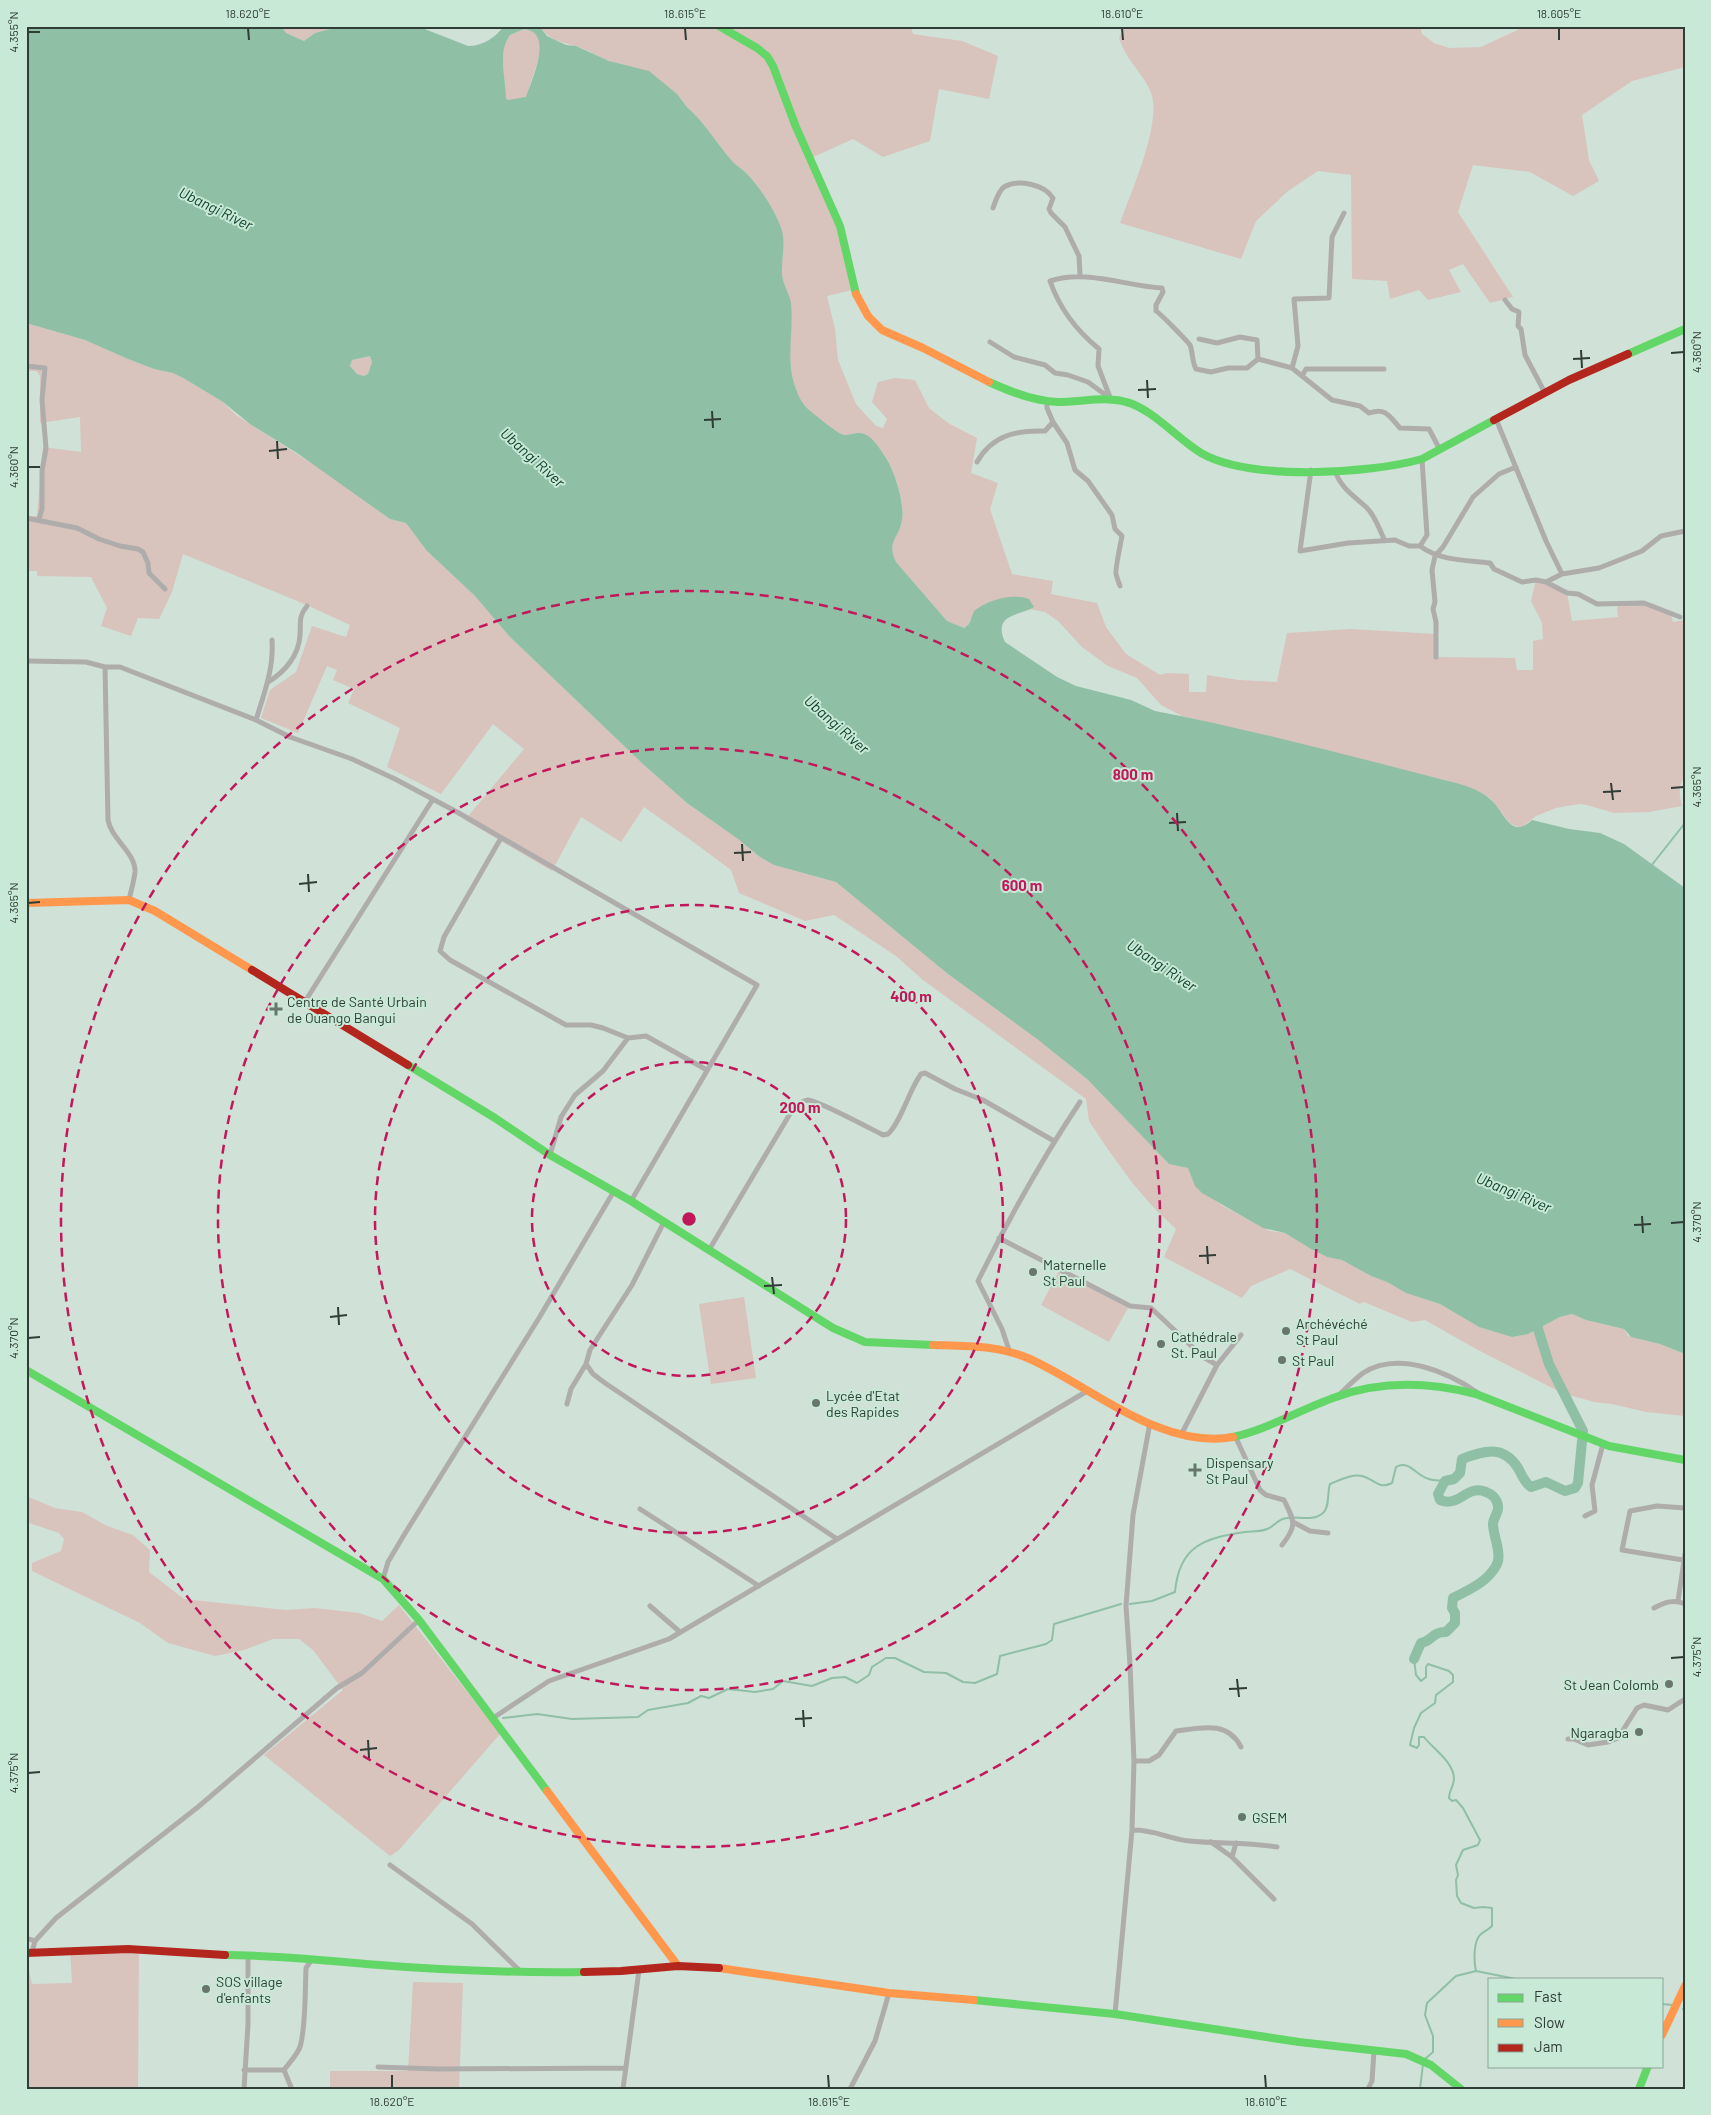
<svg xmlns="http://www.w3.org/2000/svg" width="1711" height="2115" viewBox="0 0 1711 2115" font-family="Barlow,sans-serif">
	<rect width="100%" height="100%" fill="#d0e1d7"/>
	<path fill="#d9c3bd" d="M281 26H333L330 29 315 33 304 41 286 33Z
		M539 26H911L913 34 962 41 998 56 989 99 939 89 930 141 883 157 853 139 809 159 825 190 856 289 827 296 835 329 838 360 856 404 876 426 883 428 887 419 872 402 878 382 895 378 915 380 929 408 948 423 977 438 971 473 998 483 990 509 1012 574 1053 581 1051 594 1097 603 1106 627 1126 654 1160 675 1167 673 1189 674V692H1206L1207 675 1239 680 1277 682 1287 633 1351 629 1436 634V657L1515 658 1517 670H1533V641L1543 639 1542 623 1531 601 1536 580 1567 593 1572 621 1618 617 1617 604 1644 603 1671 614 1673 622 1685 620V776C1678 786 1679 795 1682 806L1649 812 1614 813 1587 805 1579 804 1556 808 1536 816 1521 828 1511 824 1507 820 1491 799 1474 789 1452 782 1182 716 1161 705 1137 678 1108 666 1082 647 1058 621 1045 612 1029 609H1031L970 619 969 624 963 628 947 621 896 562C886 541 899 538 902 520 905 504 894 467 884 455 879 447 869 433 859 433 854 433 849 435 844 435 838 434 810 411 805 406 801 401 798 395 796 389 786 362 792 335 791 307 790 295 783 286 782 274 781 258 786 242 780 225 775 210 757 183 745 172 741 168 737 166 733 162 717 144 704 123 687 107 681 97 674 93 666 86 644 66 636 70 610 61 598 57 587 49 575 46 560 42 548 39 539 26Z
		M1125 26H1420L1422 34 1434 43 1449 48 1481 47 1526 26H1685V67L1632 81 1582 115 1589 160 1599 181 1573 196 1530 172 1473 165 1458 212 1513 297 1490 303 1463 264 1449 270 1461 292 1428 300 1419 290 1390 299 1387 281 1352 279 1351 175 1318 171 1288 191 1256 221 1241 259 1120 223C1131 192 1164 120 1150 90 1141 71 1126 60 1119 38Z
		M524 29C557 32 529 79 527 96L524 99 508 100 506 98C506 78 497 53 510 35Z
		M26 323 85 340 128 359 154 369 173 373 185 379 223 402 236 415 325 472 390 519 406 523 427 551 475 596 509 636 644 765 687 803 738 839 760 857 774 865 836 882 948 974 1037 1039 1087 1079 1169 1164 1188 1168 1199 1190 1223 1206 1270 1231 1285 1233 1311 1249 1327 1257 1342 1260 1371 1276 1387 1282 1406 1293 1440 1304 1479 1327 1512 1337 1528 1334 1560 1317 1572 1314 1586 1320 1624 1329 1628 1336 1660 1344 1685 1354V1416L1646 1412 1612 1404 1594 1402 1562 1393 1478 1350 1425 1320 1412 1322 1364 1302 1360 1304 1290 1269 1251 1286 1242 1298 1164 1257 1176 1229 1156 1210 1133 1184 1107 1148 1089 1121 1086 1099 923 980 896 956 834 915 805 921 739 893 731 870 692 841 644 807 621 842 581 817 552 871 465 820 524 749 493 724 441 794 387 767 400 728 348 703 354 689 333 680 337 670 327 666 298 733 261 718 270 690 296 672 312 626 346 637 350 625 302 603 183 554 172 592 159 619 138 618 131 636 101 626 107 608 91 577 37 576V571H26V516H37L43 447 81 452 80 417 40 423V376L37 371H26Z
		M370 356 372 362 368 374 364 376 357 374 350 366 352 360Z
		M1059 1271 1128 1308 1109 1342 1041 1305Z
		M744 1297 756 1378 711 1384 699 1304Z
		M26 1496 55 1508 82 1512 107 1526 133 1535 150 1550 149 1572 184 1599 285 1610 315 1608 359 1613 382 1621 399 1605 500 1734 399 1850 390 1856 264 1755 343 1690 313 1650 299 1639H273L244 1650 215 1656 168 1643 140 1623 32 1571V1563L61 1551 64 1539 59 1533 26 1522Z
		M70 1948 139 1950 138 2089H26V1958L32 1984 72 1983Z
		M413 1982 463 1983 459 2089H253L330 2087V2071H408Z"/>
	<path fill="#8fbfa5" fill-rule="evenodd" d="M26 26H281L286 33 304 41 315 33 330 29 333 26H417L468 46C483 46 495 38 504 26H539L547 36 566 45 576 46 609 61 649 71 677 94 687 107C705 123 717 144 733 162 737 166 741 168 745 172 758 184 774 209 780 225 787 241 781 258 782 274 783 285 789 292 791 303 794 333 785 360 796 389 798 395 801 401 805 406 810 411 838 434 844 435 849 435 854 433 859 433 870 433 879 447 884 455 894 468 905 504 902 520 899 539 886 541 896 562L947 621 964 628 969 624 974 611C988 600 1012 593 1029 599L1034 607C1019 616 992 614 1005 642L1057 677 1076 686 1131 700 1155 711C1253 730 1351 756 1448 781 1462 784 1479 789 1490 799 1504 810 1510 841 1532 820L1569 829 1600 833 1624 844 1685 888V1354L1660 1344 1631 1337 1624 1329 1586 1320 1572 1314 1560 1317 1528 1334 1512 1337 1479 1327 1440 1304 1406 1293 1387 1282 1371 1276 1342 1260 1327 1257 1311 1249 1285 1233 1263 1228 1202 1193 1195 1186 1188 1168 1169 1164 1087 1079 1037 1039 948 974 836 882 774 865 760 857 738 839 687 803 644 765 509 636 475 596 427 551 406 523 390 519 297 453 250 424 223 402 185 379 173 373 154 369 128 359 85 340 26 323ZM524 29C555 32 531 81 526 97L508 100 506 98C506 78 497 53 510 35ZM370 356 372 362 368 374 364 376 357 374 350 366 352 360Z"/>
	<g fill="none" stroke-linecap="round" stroke-linejoin="round">
		<path stroke="#8fbfa5" stroke-width="2" d="M1651 866 1685 823
			M1130 1604 1152 1601 1175 1592C1179 1546 1204 1538 1245 1532 1251 1531 1261 1532 1267 1529 1275 1526 1277 1519 1287 1518 1298 1516 1313 1522 1323 1513 1330 1507 1327 1492 1330 1484 1340 1480 1351 1474 1362 1476 1374 1479 1379 1490 1392 1483L1396 1467C1409 1459 1416 1476 1429 1479 1434 1481 1440 1480 1445 1481
			M1414 1659 1416 1675 1421 1681 1426 1677V1667L1428 1664 1449 1671 1453 1675V1682L1436 1695 1435 1703 1421 1713 1414 1728 1410 1745 1417 1748 1419 1745V1737H1424C1433 1749 1454 1762 1454 1779 1454 1785 1449 1791 1449 1798L1452 1801 1456 1800 1463 1808 1480 1840 1478 1845 1463 1850 1456 1865 1458 1875 1456 1880 1457 1896 1461 1903 1474 1908 1483 1907 1492 1908V1926C1488 1930 1483 1932 1480 1935 1473 1942 1474 1963 1476 1971L1516 1979
			M503 1718 537 1714 572 1719 638 1717 648 1710 688 1703 701 1696 709 1698 728 1689 755 1692 773 1689 783 1681 812 1686 832 1678 845 1677 857 1683 869 1675 872 1667 886 1658H895L924 1672 946 1673 963 1682 975 1683 997 1674 1000 1656 1046 1644 1052 1640 1054 1624 1121 1604
			M1662 2004 1673 2005
			M1683 2009 1685 2011
			M1425 2059 1433 2052V2036L1425 2015 1427 2003 1456 1976 1476 1971
			M1420 2089 1423 2064"/>
		<path stroke="#8fbfa5" stroke-width="10" d="M1414 1659 1421 1643C1433 1641 1431 1632 1446 1632L1455 1623V1613L1452 1608 1453 1598C1470 1589 1486 1583 1496 1566 1503 1555 1493 1536 1493 1524 1493 1518 1499 1513 1498 1506 1497 1499 1492 1494 1486 1492 1466 1484 1460 1508 1440 1500L1438 1494 1445 1481 1454 1479 1460 1473 1462 1459C1484 1451 1503 1444 1518 1468 1522 1475 1524 1482 1531 1487L1546 1482 1565 1491 1575 1488 1578 1483 1583 1431 1549 1364 1534 1316"/>
		<path stroke="#afadac" stroke-width="5" d="M993 208C995 202 999 190 1004 187 1018 179 1044 184 1053 198L1049 209 1051 213 1065 227 1079 256 1080 275
			M1505 300 1512 309 1519 312 1518 326 1521 329 1525 355 1545 393
			M1199 339 1217 343 1240 337 1257 340 1258 359 1292 368 1332 400 1360 406 1369 413C1386 407 1389 416 1400 428L1429 429 1439 448
			M990 342 1014 357 1045 365 1055 373 1068 375 1088 382 1111 399
			M26 366 45 368 42 400 46 448 42 471V509L39 519
			M1292 368 1298 346 1294 299 1329 298 1332 237 1344 213
			M1302 376 1306 369H1384
			M1111 400 1098 366 1099 349C1077 331 1059 307 1050 281 1087 269 1124 286 1162 288L1163 292 1156 305V311C1159 312 1188 342 1190 345 1193 353 1192 362 1196 369L1211 372 1228 368H1247L1258 359
			M1047 401V408L1053 422 1067 443 1075 470 1088 481 1112 515 1115 529 1122 536C1121 541 1115 571 1116 574 1117 578 1119 583 1120 586
			M1496 419 1546 541 1562 574
			M977 462C992 435 1017 430 1045 431L1053 422
			M1311 470 1300 551 1348 543 1395 540 1409 546H1420C1440 561 1466 560 1490 563L1494 569 1522 582 1536 580 1546 582 1567 593 1578 594 1597 604 1644 603 1680 617
			M1335 471C1341 488 1353 495 1366 507 1375 515 1379 529 1385 541
			M26 518 77 528 99 539 120 546 138 549 143 552 148 563 149 573 165 589
			M1420 546 1427 535 1422 459
			M1546 582 1562 574 1599 568 1642 551 1661 536 1685 531
			M1436 657V622L1433 609 1435 602 1432 570 1435 556 1443 547 1473 497 1499 474 1516 467
			M26 661 86 662 105 667H120L256 720 290 737 352 759 395 779 457 812 757 985 631 1201
			M105 667 108 820C111 839 136 853 135 872 134 881 131 891 129 900
			M268 682C285 672 299 655 300 635 301 622 298 617 307 606
			M256 720C264 694 274 668 272 640
			M501 838 444 937 440 951 450 960 566 1025H591L603 1028 628 1038 646 1036 707 1070
			M304 1003 433 799
			M550 1155 561 1117 575 1095 603 1071 628 1038
			M999 1238 1130 1306 1151 1308 1203 1357 1217 1365
			M709 1250 794 1107C798 1104 803 1101 808 1100 817 1100 871 1129 883 1135L888 1134C901 1122 909 1090 921 1074L925 1073 955 1089 983 1100 1054 1141
			M1009 1350 1002 1329 978 1281C1008 1220 1042 1159 1080 1102
			M586 1364 593 1374 605 1383 837 1539
			M1340 1394C1347 1387 1355 1379 1363 1373 1398 1350 1448 1372 1478 1393
			M567 1404 571 1389 586 1364 590 1350 632 1285 664 1222
			M1181 1435 1217 1365 1241 1335
			M1236 1438 1260 1490 1266 1495 1284 1500C1294 1521 1298 1525 1282 1545
			M640 1509 759 1586
			M1585 1516 1595 1511 1592 1485 1603 1444
			M1293 1522 1310 1531 1328 1533
			M1683 1560 1622 1550 1630 1511 1657 1506 1685 1508
			M383 1579 388 1562 404 1535 539 1318 614 1191
			M1678 1601 1685 1554
			M650 1606 680 1632
			M1654 1608C1665 1602 1674 1599 1685 1604
			M493 1718 549 1681 669 1639 1089 1390
			M1568 1739H1574L1588 1745 1608 1742 1618 1738 1637 1708 1644 1705 1668 1710 1685 1699
			M1134 1761H1149L1159 1755 1176 1731C1201 1728 1227 1720 1241 1747
			M1132 1830C1153 1829 1169 1839 1189 1841 1218 1844 1248 1842 1277 1847
			M1211 1842 1232 1857 1274 1899
			M1232 1857 1236 1843
			M390 1865 472 1924 521 1972
			M26 1938 35 1941
			M32 1952 35 1941 56 1918 198 1807 337 1688 362 1673 419 1620
			M1115 2014 1132 1830 1134 1761 1130 1665 1126 1606 1133 1515 1150 1423
			M378 2067 438 2069 625 2068
			M244 2070H284C289 2063 297 2055 300 2047 306 2027 305 1990 306 1968L310 1962 315 1959
			M284 2070 291 2087
			M244 2089 248 2024V1955
			M623 2089 639 1970
			M850 2089 875 2041 889 1993
			M1368 2089 1372 2081 1374 2051"/>
		<path stroke="#63d668" stroke-width="8" d="M719 26 757 48 767 56 773 66 796 127 840 226 856 294
			M1628 354 1685 329
			M989 382C1011 392 1034 401 1058 402 1081 402 1104 396 1126 402 1151 408 1178 439 1201 453 1250 481 1369 474 1422 459L1494 420
			M408 1065 495 1118 550 1155 631 1201 833 1328 865 1342 933 1345
			M26 1370 383 1579 419 1620 547 1791
			M1233 1437C1269 1429 1301 1409 1336 1397 1382 1380 1429 1382 1476 1394L1609 1446 1685 1460
			M225 1955C273 1955 319 1960 366 1964 439 1970 511 1973 584 1972
			M974 2000 1115 2014 1299 2042 1406 2054 1431 2065 1461 2089
			M1639 2089 1648 2066"/>
		<path stroke="#ff974d" stroke-width="8" d="M856 294 868 316 882 330 923 348 989 382
			M26 903 129 900 155 911 252 970
			M933 1345C966 1346 999 1345 1030 1359 1092 1387 1161 1450 1233 1437
			M547 1791 678 1966
			M719 1968 889 1993 974 2000
			M1662 2035 1685 1986"/>
		<path stroke="#b3261e" stroke-width="8" d="M1494 420 1569 380 1628 354
			M252 970 408 1065
			M26 1953 128 1949 225 1955
			M584 1972 621 1971 678 1966 719 1968"/>
	</g>
	<path fill="none" stroke="#303d36" stroke-width="2" d="M248 28 249 40M685 28 686 40M1122 28 1123 40M1559 28V40M28 32H40M1581 350 1582 368M1671 353 1684 352M1573 359 1590 358M1147 380 1148 398M1138 390 1156 389M712 411 713 428M704 420 721 419M277 441 278 459M269 451 287 449M28 467H40M1611 783 1613 800M1671 788 1684 787M1603 792 1621 791M1177 813 1178 831M1169 823 1186 822M742 844 743 861M734 853 751 852M308 874 309 892M299 884 317 882M28 903 40 902M1642 1216 1643 1233M1671 1223 1684 1222M1634 1225 1651 1224M1207 1246 1208 1264M1199 1256 1216 1255M772 1277 774 1294M764 1286 782 1285M338 1307 339 1325M330 1317 347 1315M28 1338 40 1337M1671 1658 1684 1657M1237 1679 1239 1697M1229 1689 1247 1688M803 1710 804 1727M795 1719 812 1718M368 1740 369 1758M360 1750 377 1748M28 1773 40 1772M392 2075V2088M828 2075 829 2088M1265 2075 1266 2088"/>
	<g fill="none" stroke="#c2185b" stroke-width="2.5" stroke-dasharray="9 6">
		<circle cx="689" cy="1219" r="157"/>
		<circle cx="689" cy="1219" r="314"/>
		<circle cx="689" cy="1219" r="471"/>
		<circle cx="689" cy="1219" r="628"/>
	</g>
	<g fill="#68766e" stroke="#c8e9d6" stroke-width="2">
		<path d="M273.5 1001.5h5v5h5v5h-5v5h-5v-5h-5v-5h5z"/>
		<circle cx="1033" cy="1272" r="5"/>
		<circle cx="1286" cy="1331" r="5"/>
		<circle cx="1161" cy="1344" r="5"/>
		<circle cx="1282" cy="1360" r="5"/>
		<circle cx="816" cy="1403" r="5"/>
		<path d="M1192.5 1462.5h5v5h5v5h-5v5h-5v-5h-5v-5h5z"/>
		<circle cx="1669" cy="1684" r="5"/>
		<circle cx="1639" cy="1732" r="5"/>
		<circle cx="1242" cy="1817" r="5"/>
		<circle cx="206" cy="1989" r="5"/>
	</g>
	<g text-anchor="middle" dominant-baseline="central" stroke-width="4" stroke-linejoin="round" paint-order="stroke">
		<g font-size="14" fill="#303d36" stroke="#c8e9d6" text-anchor="start">
			<text x="287" y="1001">Centre de Santé Urbain<tspan x="287" dy="16">de Ouango Bangui</tspan></text>
			<text x="1043" y="1264">Maternelle<tspan x="1043" dy="16">St Paul</tspan></text>
			<text x="1296" y="1323">Archévéché<tspan x="1296" dy="16">St Paul</tspan></text>
			<text x="1171" y="1336">Cathédrale<tspan x="1171" dy="16">St. Paul</tspan></text>
			<text x="1292" y="1360">St Paul</text>
			<text x="826" y="1395">Lycée d'Etat<tspan x="826" dy="16">des Rapides</tspan></text>
			<text x="1206" y="1462">Dispensary<tspan x="1206" dy="16">St Paul</tspan></text>
			<text x="1659" y="1684" text-anchor="end">St Jean Colomb</text>
			<text x="1629" y="1732" text-anchor="end">Ngaragba</text>
			<text x="1252" y="1817">GSEM</text>
			<text x="216" y="1981">SOS village<tspan x="216" dy="16">d'enfants</tspan></text>
		</g>
		<g font-size="15" font-style="italic" fill="#10422c" stroke="#c8e9d6">
			<text transform="translate(216 208) rotate(26)">Ubangi River</text>
			<text transform="translate(533 457) rotate(42)">Ubangi River</text>
			<text transform="translate(837 724) rotate(41)">Ubangi River</text>
			<text transform="translate(1162 965) rotate(34)">Ubangi River</text>
			<text transform="translate(1514 1192) rotate(23)">Ubangi River</text>
		</g>
	</g>
	<circle cx="689" cy="1219" r="8" fill="#c2185b" stroke="#c8e9d6" stroke-width="2.5"/>
	<g font-size="15" text-anchor="middle" font-weight="bold" fill="#c2185b" stroke="#c8e9d6" stroke-width="4" stroke-linejoin="round" paint-order="stroke">
		<text x="1133" y="780">800 m</text>
		<text x="1022" y="891">600 m</text>
		<text x="911" y="1002">400 m</text>
		<text x="800" y="1113">200 m</text>
	</g>
	<rect width="1711" height="2115" fill="none" stroke="#c8e9d6" stroke-width="55"/>
	<rect x="1488" y="1978" width="175" height="90" fill="#c8e9d6" stroke="#8ba496"/>
	<rect x="1498" y="1994" width="25" height="8" fill="#63d668" stroke="#8ba496"/>
	<text x="1534" y="2002" font-size="15" fill="#303d36">Fast</text>
	<rect x="1498" y="2019" width="25" height="8" fill="#ff974d" stroke="#8ba496"/>
	<text x="1534" y="2028" font-size="15" fill="#303d36">Slow</text>
	<rect x="1498" y="2044" width="25" height="8" fill="#b3261e" stroke="#8ba496"/>
	<text x="1534" y="2052" font-size="15" fill="#303d36">Jam</text>
	<rect x="28" y="28" width="1656" height="2060" fill="none" stroke="#303d36" stroke-width="2"/>
	<g font-size="12" text-anchor="middle" fill="#303d36">
		<text x="248" y="18">18.620°E</text>
		<text x="685" y="18">18.615°E</text>
		<text x="1122" y="18">18.610°E</text>
		<text x="1559" y="18">18.605°E</text>
		<text transform="translate(14 32) rotate(-90)" y="4">4.355°N</text>
		<text transform="translate(1697 352) rotate(-90)" y="4">4.360°N</text>
		<text transform="translate(14 467) rotate(-90)" y="4">4.360°N</text>
		<text transform="translate(1697 787) rotate(-90)" y="4">4.365°N</text>
		<text transform="translate(14 903) rotate(-90)" y="4">4.365°N</text>
		<text transform="translate(1697 1222) rotate(-90)" y="4">4.370°N</text>
		<text transform="translate(14 1338) rotate(-90)" y="4">4.370°N</text>
		<text transform="translate(1697 1657) rotate(-90)" y="4">4.375°N</text>
		<text transform="translate(14 1773) rotate(-90)" y="4">4.375°N</text>
		<text x="392" y="2106">18.620°E</text>
		<text x="829" y="2106">18.615°E</text>
		<text x="1266" y="2106">18.610°E</text>
	</g>
</svg>
